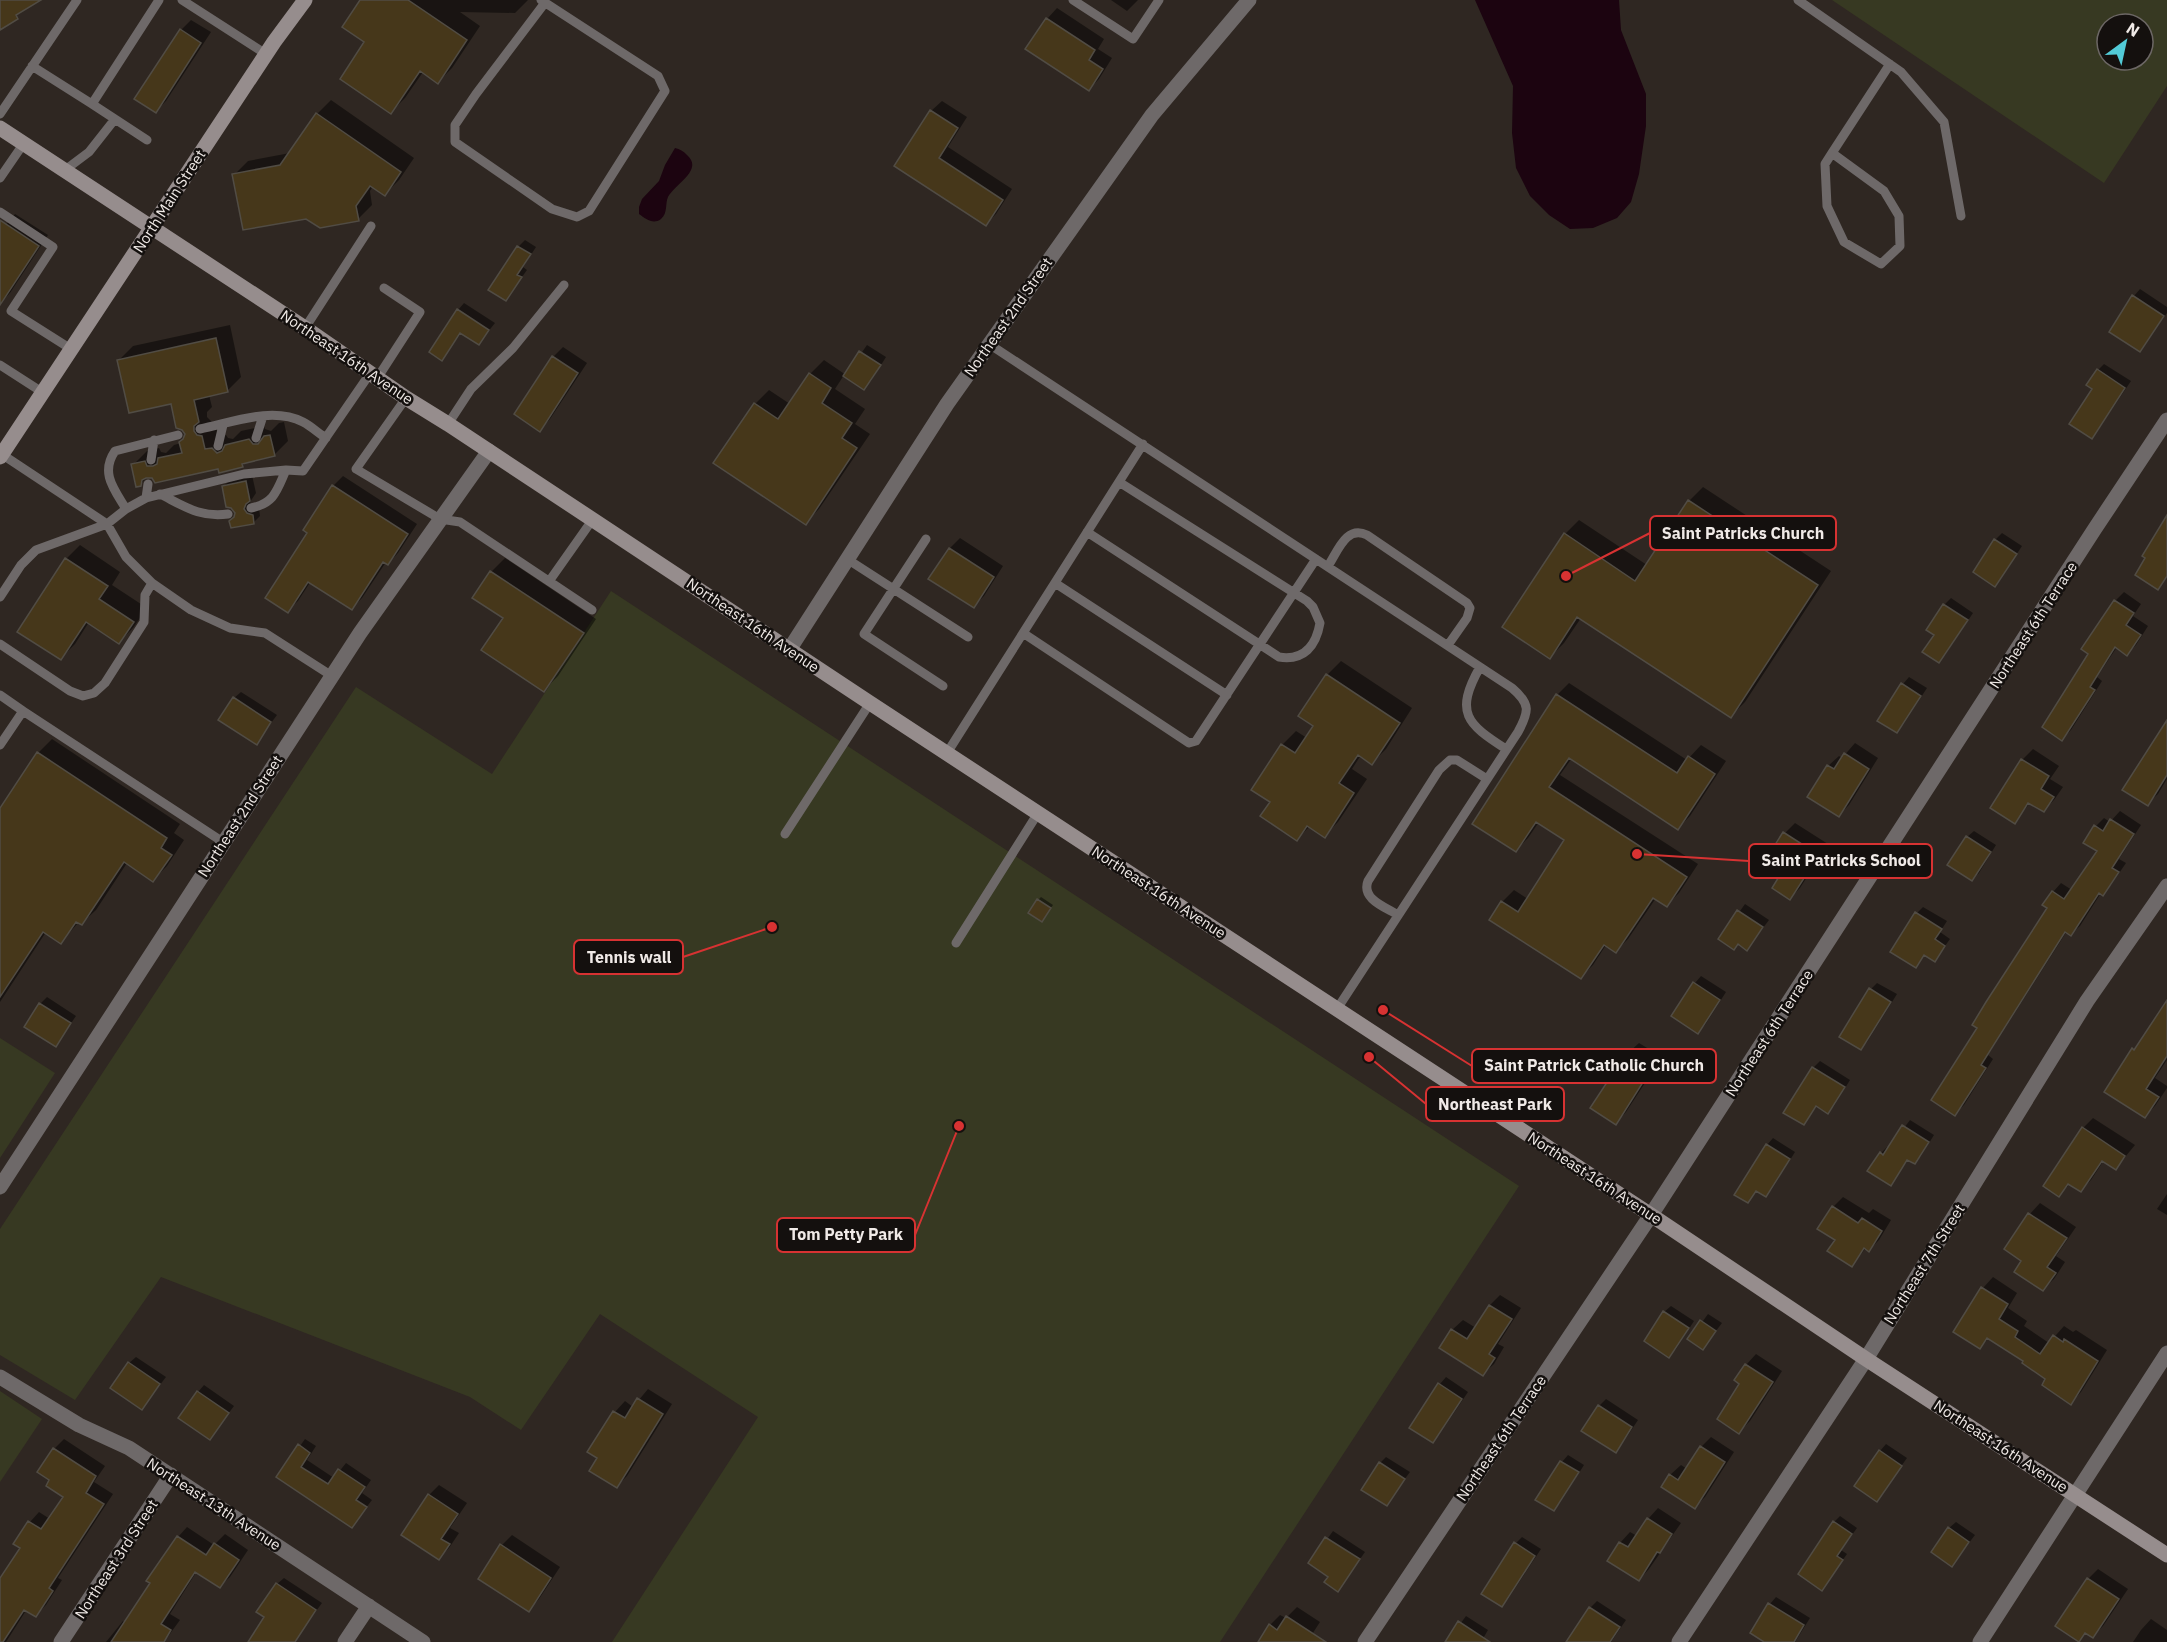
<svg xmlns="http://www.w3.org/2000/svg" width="2167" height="1642" viewBox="0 0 2167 1642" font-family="'IBM Plex Sans',sans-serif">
	<rect width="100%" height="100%" fill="#2f2722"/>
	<path fill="#373922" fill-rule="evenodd" d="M1832 0H2167V86L2104 183ZM2107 24H2143V60H2107Z
		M611 591 1519 1186 1220 1642H612L758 1417 600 1314 521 1430 470 1397 161 1277 75 1400 0 1355V1229L356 687 492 774Z
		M0 1038 55 1073 0 1158Z
		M0 1391 42 1419 0 1482Z"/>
	<path fill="#1c0410" d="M1475 0H1619L1621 30 1646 94V126L1639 174 1631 202 1617 218 1593 228 1570 229 1549 215 1530 196 1516 168 1512 133 1513 86Z
		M675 148C680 149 683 151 687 155 704 170 675 184 668 197 665 203 668 213 661 219 653 225 646 219 639 214V207L642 199 659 181 665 165Z"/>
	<path fill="#0007" d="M362 0H528L515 13 460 12 480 26 452 68 438 82 423 72 405 98 391 112 367 42Z
		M1111 0H1138L1127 11Z
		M1057 8 1104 39 1098 49 1112 58 1099 79 1089 89 1027 49 1047 19Z
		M191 20 211 32 166 101 156 111 181 30Z
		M331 100 414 158 399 180 385 194 373 186 370 191 372 205 358 219 234 175 248 161 290 153 317 114Z
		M942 101 967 117 948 147 1012 189 996 214 986 224 896 165 931 111Z
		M15 214 48 235 10 293 0 303V232Z
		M525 240 536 247 523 267 527 270 506 299 490 289 519 246Z
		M2140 289 2167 307V313L2140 350 2111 331 2134 296Z
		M464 303 495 323 479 343 462 332 442 359 458 310Z
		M230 325 241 377 227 391 209 395 212 407 207 412V417L212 422H215L218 436 226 435 228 438 233 439 241 431 264 426 265 429 271 431 279 423 284 422 288 441 274 455 247 461 242 466 148 476 140 485 133 465 147 451 159 448 161 452 166 453 174 445 181 443 186 434 172 402 119 360 133 346Z
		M867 345 886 357 871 381 864 388 844 375 835 389 865 409 855 424 870 434 819 509 805 523 715 463 755 404 769 390 790 404 810 374 824 360 846 375Z
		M563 347 587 363 550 419 540 430 553 357Z
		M2104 364 2131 381 2098 430 2091 437 2098 370Z
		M252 475 256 493 250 502 253 507 259 508 260 516 254 522 236 516V513L223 487 230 480Z
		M343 476 417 524 398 553 388 564 386 562 362 598 352 608 311 581 298 601 287 611 309 533 333 486Z
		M1703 487 1831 571 1745 702 1731 716 1581 618 1564 643 1550 657 1565 534 1579 520 1647 565 1689 501Z
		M2002 533 2022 546 2001 578 1995 585 1975 572 1995 540Z
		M960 538 1003 566 984 596 974 606 950 548Z
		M80 545 120 572 112 585 147 608 133 628 119 642 89 622 75 644 61 658 66 559Z
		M505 558 596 619 558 676 544 690 505 618 491 572Z
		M2124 592 2141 604 2133 616 2148 626 2136 645 2127 654 2117 647 2097 677 2102 681 2071 730 2062 739 2090 654 2083 649 2115 601Z
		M1951 598 1973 613 1945 655 1939 661 1936 634 1944 605Z
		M1341 661 1412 708 1386 749 1372 763 1361 755 1352 769 1367 779 1338 822 1324 836 1310 826 1297 839 1272 802 1282 745 1296 731 1307 738 1315 726 1327 675Z
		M1909 677 1927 688 1903 725 1897 731 1879 720 1903 684Z
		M1569 683 1687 760 1701 745 1726 761 1690 816 1678 828 1572 758 1560 775 1698 864 1679 893 1667 905 1656 898 1628 939 1616 951 1606 945 1593 965 1581 977 1491 919 1502 902 1514 890 1528 899 1567 840 1539 822 1528 838 1516 850 1557 695Z
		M241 692 277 715 256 743 234 698Z
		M2167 728V779L2158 794 2147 804Z
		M52 739 180 824 174 833 184 840 167 866 153 880 127 863 96 910 82 923 79 922 61 942 46 932 0 1002V810L38 753Z
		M1855 743 1878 758 1849 805 1839 815 1828 766 1839 756 1842 758Z
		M2033 749 2059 766 2050 779 2063 787 2054 800 2044 810 2031 802 2014 822 1992 808 2023 759Z
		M2120 811 2141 825 2119 859 2126 863 2111 885 2103 894 2101 893 2080 926 2071 934 2067 931 1988 1055 1993 1059 1964 1105 1955 1114 1979 1027 2049 908 2053 892 2061 883 2072 890 2099 851 2096 826 2104 818 2110 822Z
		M1795 823 1828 844 1800 888 1790 898 1782 874 1785 833Z
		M1974 831 1996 845 1979 873 1972 879 1967 837Z
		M1041 897 1053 905 1044 917 1038 900Z
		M1745 904 1769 920 1747 949 1739 943 1734 948 1720 939Z
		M1923 907 1947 921 1940 932 1950 939 1935 960 1926 954 1916 966 1917 913Z
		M1701 976 1726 992 1705 1025 1698 1032 1673 1016 1695 983Z
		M1877 983 1897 994 1867 1042 1861 1048 1871 989Z
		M47 997 76 1016 56 1045 40 1004Z
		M2167 1002V1060L2155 1078 2167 1086V1088L2155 1106 2145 1116 2106 1091Z
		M1639 1043 1662 1057 1626 1112 1616 1123 1593 1108 1628 1053Z
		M1820 1061 1850 1080 1834 1106 1828 1112 1817 1106 1804 1124 1813 1068Z
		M2093 1118 2135 1145 2116 1168 2104 1160 2091 1180 2081 1190 2070 1184 2059 1195 2083 1128Z
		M1910 1120 1934 1135 1921 1156 1915 1163 1909 1159 1890 1184 1881 1153 1887 1147 1889 1148Z
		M1773 1138 1795 1152 1772 1189 1766 1195 1757 1190 1747 1202 1767 1145Z
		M2167 1194V1215L2157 1209Z
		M1843 1197 1869 1213 1873 1209 1891 1220 1879 1240 1869 1250 1866 1248 1852 1265 1837 1239 1833 1207Z
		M2040 1203 2076 1227 2056 1256 2065 1262 2054 1279 2043 1289 2024 1260 2006 1249 2030 1214Z
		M1993 1277 2017 1293 2008 1308 2027 1321 2024 1326 2049 1343 2064 1326 2073 1332 2076 1330 2107 1350 2081 1392 2071 1403 2047 1379 2025 1361 1989 1338 1980 1348 1955 1332 1983 1288Z
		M1500 1295 1521 1308 1498 1344 1504 1347 1494 1364 1483 1374 1452 1330 1463 1320 1476 1328 1490 1305Z
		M1671 1306 1694 1321 1676 1349 1669 1356 1664 1312Z
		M1708 1314 1722 1323 1703 1348 1690 1339Z
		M1756 1354 1782 1371 1750 1421 1739 1432 1741 1383 1746 1365Z
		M136 1357 166 1377 142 1408 129 1363Z
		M1446 1377 1468 1392 1439 1435 1433 1441 1411 1427 1440 1384Z
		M204 1385 234 1406 210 1438 198 1392Z
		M648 1389 672 1404 627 1476 616 1487 599 1458 589 1452 615 1412 625 1401 633 1407Z
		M1606 1399 1638 1420 1622 1444 1616 1451 1599 1406Z
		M1711 1437 1734 1452 1705 1497 1695 1507 1670 1475 1681 1465 1687 1469 1701 1447Z
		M64 1439 105 1466 94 1482 113 1494 58 1578 62 1580 46 1605 36 1615 27 1609 6 1642H0V1581L22 1548 16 1543 30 1522 39 1512 50 1519 65 1497 52 1480 54 1449Z
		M305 1439 316 1446 307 1460 334 1478 346 1463 371 1480 362 1493 372 1500 352 1526 278 1477Z
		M1886 1444 1907 1458 1877 1500 1880 1451Z
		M1568 1455 1584 1465 1560 1503 1553 1509 1537 1499 1562 1462Z
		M1386 1457 1410 1472 1386 1504 1380 1463Z
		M439 1485 467 1503 450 1528 459 1533 449 1548 439 1558 429 1495Z
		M1658 1508 1681 1523 1649 1569 1639 1580 1609 1560 1620 1543 1630 1532 1637 1536 1648 1519Z
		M1840 1516 1857 1528 1841 1550 1847 1554 1822 1589 1834 1522Z
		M1956 1522 1975 1535 1952 1565 1949 1528Z
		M187 1527 214 1545 225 1534 248 1550 230 1577 220 1586 197 1571 170 1614 180 1620 164 1642H106L123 1621 125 1623 152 1583 178 1537Z
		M1333 1531 1365 1552 1338 1590 1330 1576 1310 1563Z
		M512 1535 560 1567 539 1599 529 1610 502 1545Z
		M1522 1537 1541 1549 1508 1599 1502 1605 1516 1543Z
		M2098 1569 2128 1589 2103 1626 2093 1636 2087 1632 2079 1640 2088 1579Z
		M284 1578 322 1603 297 1637 286 1642H249L266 1616 277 1584Z
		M1776 1597 1810 1618 1795 1642H1767L1752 1632 1770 1604Z
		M1597 1601 1626 1620 1611 1642H1568L1590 1608Z
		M1297 1607 1320 1622 1307 1642H1259L1270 1625 1280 1615 1286 1618Z
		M1466 1616 1488 1630 1481 1642H1447Z
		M2151 1619 2167 1630V1642H2133L2141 1630Z"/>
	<path fill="#46371a" stroke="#514c44" stroke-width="1.5" d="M0 0H41L16 15 18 19 0 30Z
		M360 0H408L467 40 438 84 420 71 391 114 340 79 364 42 342 27Z
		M1046 18 1095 50 1089 60 1103 69 1089 91 1025 49Z
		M180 29 201 43 156 113 134 99Z
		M930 110 958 128 939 158 1003 200 986 226 894 166Z
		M316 113 401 172 385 196 370 186 356 206 359 221 320 228 306 219 243 230 232 174 280 165Z
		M0 220 39 246 0 305Z
		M517 246 531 254 517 275 522 277 506 301 488 290Z
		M2132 295 2164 316 2140 352 2109 332Z
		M457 309 489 330 479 345 460 333 442 361 429 352Z
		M216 338 228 392 194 400 199 422 194 426V431L197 435 202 436 205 449 212 448 217 453 222 451 225 445 249 439 253 444H258L264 436 270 435 275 456 242 464 243 467 219 473 218 469 155 483 152 478H146L142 480 141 486 136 487 131 464 145 461 147 466H153L157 464 158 458 182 453 179 442 183 439 185 434 182 430 176 428 171 404 129 413 117 360Z
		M859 351 881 365 864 390 843 376Z
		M552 356 578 373 540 432 514 414Z
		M2097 369 2125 388 2092 439 2069 424 2092 389 2086 385Z
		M809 373 831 388 822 403 852 423 842 438 857 448 806 525 713 463 754 403 778 419Z
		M246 481 250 501 246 504 244 509 247 513 253 515 254 524 231 528 229 521 234 517 235 513 231 508 226 507 222 486Z
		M332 485 408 534 388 565 383 562 352 610 308 582 288 613 265 598 307 533 303 530Z
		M1688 500 1818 585 1731 718 1577 617 1550 659 1502 627 1564 533 1635 581Z
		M2167 515V576L2158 590 2135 575 2145 558 2142 556Z
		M1994 539 2017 554 1995 587 1973 572Z
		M949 548 994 577 974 608 928 579Z
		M65 558 108 586 99 599 134 622 119 644 86 622 61 660 17 632Z
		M490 571 584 633 544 692 481 650 503 618 472 598Z
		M2114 600 2134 613 2126 625 2141 635 2127 656 2115 647 2090 687 2095 690 2062 741 2042 727 2088 654 2081 649Z
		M1943 604 1968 620 1939 663 1922 652 1934 635 1926 630Z
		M1326 674 1400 723 1372 765 1358 755 1339 783 1354 793 1325 838 1307 826 1297 841 1260 816 1270 802 1251 790 1281 744 1295 753 1313 726 1298 716Z
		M1901 683 1921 696 1897 733 1877 721Z
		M1556 694 1677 773 1688 756 1715 774 1678 830 1569 758 1549 787 1687 877 1667 907 1653 898 1616 953 1604 945 1581 979 1489 920 1501 901 1518 912 1564 840 1536 822 1516 852 1472 824Z
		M233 697 271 722 257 745 218 720Z
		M2167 720V775L2148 806 2122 790Z
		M37 752 167 838 161 848 172 855 153 882 124 862 82 925 76 922 61 944 43 932 0 997V808Z
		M1844 753 1869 769 1839 817 1807 797 1827 765 1834 769Z
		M2021 759 2049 776 2041 789 2054 797 2044 812 2028 803 2015 824 1990 808Z
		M2110 819 2134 834 2112 868 2119 872 2103 896 2099 893 2071 936 2065 932 1981 1065 1986 1068 1955 1116 1931 1100 1977 1028 1972 1025 1986 1002 2047 908 2042 905 2052 891 2064 899 2097 851 2083 843 2094 825 2103 831Z
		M1783 832 1819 855 1790 900 1772 888 1780 875 1763 864Z
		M1966 836 1991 852 1972 881 1947 865Z
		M1037 899 1051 908 1042 922 1028 913Z
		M1737 910 1763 927 1747 951 1738 944 1734 950 1718 939Z
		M1915 912 1942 929 1935 939 1945 946 1935 962 1924 955 1916 968 1890 952Z
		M1693 982 1720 1000 1698 1034 1671 1016Z
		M1869 988 1891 1002 1861 1050 1839 1037Z
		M2167 1000V1056L2146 1089 2159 1097 2145 1118 2104 1092 2132 1048 2134 1050Z
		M39 1003 71 1023 56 1047 24 1027Z
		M1627 1052 1652 1068 1616 1125 1590 1108Z
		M1812 1067 1845 1087 1828 1114 1816 1106 1804 1125 1783 1113Z
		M1902 1125 1929 1142 1915 1164 1907 1160 1891 1186 1867 1171 1880 1152 1883 1155Z
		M2082 1127 2125 1156 2116 1170 2102 1161 2081 1192 2068 1184 2059 1197 2043 1186Z
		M1766 1144 1790 1159 1766 1197 1756 1191 1748 1203 1734 1195Z
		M1832 1206 1858 1223 1862 1218 1882 1231 1869 1252 1864 1248 1852 1267 1827 1251 1835 1240 1817 1229Z
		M2028 1213 2067 1238 2047 1267 2056 1273 2043 1291 2014 1272 2021 1261 2004 1249Z
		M1981 1287 2008 1304 1999 1319 2018 1331 2015 1337 2040 1354 2053 1335 2063 1342 2064 1339 2098 1361 2071 1405 2042 1385 2045 1379 2022 1363 2023 1361 1987 1338 1980 1349 1953 1332Z
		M1489 1305 1512 1319 1489 1354 1495 1358 1483 1376 1439 1348 1451 1329 1467 1339Z
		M1663 1311 1689 1328 1669 1358 1644 1341Z
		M1700 1320 1716 1331 1703 1350 1687 1339Z
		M128 1362 160 1384 142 1410 110 1388Z
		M1745 1364 1773 1382 1739 1434 1717 1419 1739 1384 1734 1380Z
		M1438 1383 1462 1399 1433 1443 1409 1428Z
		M197 1391 229 1413 210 1440 178 1418Z
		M637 1398 663 1414 617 1488 589 1471 597 1458 587 1452 613 1411 625 1418Z
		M1598 1405 1632 1427 1616 1453 1581 1431Z
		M298 1444 310 1453 301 1467 328 1484 338 1469 365 1487 356 1500 367 1507 352 1528 276 1477Z
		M1700 1446 1725 1462 1695 1509 1661 1487 1669 1474 1678 1480Z
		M53 1448 96 1476 86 1493 104 1504 49 1588 53 1591 36 1617 24 1610 3 1642H0V1578L20 1548 13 1544 28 1521 41 1529 63 1497 46 1486 49 1480 37 1472Z
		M1879 1450 1902 1466 1877 1502 1854 1486Z
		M1560 1461 1579 1472 1554 1511 1535 1500Z
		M1379 1462 1405 1479 1387 1506 1361 1490Z
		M428 1494 458 1514 441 1539 450 1544 439 1560 401 1535Z
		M1647 1518 1672 1534 1660 1553 1657 1552 1639 1581 1607 1561 1619 1542 1628 1547Z
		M1833 1521 1852 1534 1837 1556 1843 1560 1822 1591 1798 1574Z
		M1948 1527 1969 1542 1952 1567 1931 1552Z
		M177 1536 206 1555 214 1543 239 1560 220 1588 195 1572 161 1624 171 1630 164 1642H111L150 1583 146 1581Z
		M1325 1537 1360 1559 1338 1592 1324 1582 1328 1577 1308 1563Z
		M1514 1542 1535 1556 1502 1607 1481 1594Z
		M500 1544 551 1578 529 1612 478 1579Z
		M2087 1578 2119 1599 2093 1638 2085 1633 2079 1642 2055 1626Z
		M276 1583 316 1610 295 1642H248L264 1617 256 1612Z
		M1768 1603 1804 1625 1794 1642H1764L1750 1633Z
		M1589 1607 1620 1627 1610 1642H1566Z
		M1286 1616 1326 1642H1258L1269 1624 1277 1630Z
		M1458 1621 1490 1642H1445Z"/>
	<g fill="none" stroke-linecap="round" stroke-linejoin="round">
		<path stroke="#6e6969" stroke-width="9" d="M182 0 266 54
			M541 0 658 76 665 91 589 211 577 217 552 209 455 142V125L476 94 544 4
			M1073 0 1133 39 1159 0
			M1798 0 1901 72 1944 122 1961 216
			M32 66 92 104 159 0
			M92 104 147 140
			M0 114 77 0
			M1832 153 1884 191 1899 216 1900 246 1881 264 1844 242 1827 206 1825 164 1832 153 1890 64
			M65 170 89 152 115 119
			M0 178 24 143
			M0 212 53 247 11 311 71 349
			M305 328 371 226
			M989 344 1512 688C1531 704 1529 712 1518 732L1337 1009
			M0 365 42 392
			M378 377 420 312 384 288
			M406 398 356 469 440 519 460 522 592 610
			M448 424 471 389 513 348 564 285
			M200 429C231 423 272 406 303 422 311 426 318 433 326 438
			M256 438 263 416
			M218 446 223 425
			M0 453 107 524 126 557 152 583 191 610 230 628 265 633 332 676
			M151 460 154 440
			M160 494C184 506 200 518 228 514
			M146 498 148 484
			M251 508C275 503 277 490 286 470
			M126 509C114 489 100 473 115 451L178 435
			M1087 532 1279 657C1304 661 1316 646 1320 623L1313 607 1307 601 1119 482
			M926 539 864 634 943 686
			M847 559 968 637
			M1328 566C1338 551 1346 525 1367 535L1467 603 1470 608 1467 618 1448 645
			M550 580 593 519
			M1055 583 1227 695
			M0 597 21 565 36 550 107 524 126 509 146 498 244 474 286 470 303 471 371 372
			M1023 633 1189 743 1196 741 1316 559
			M0 644 70 691 83 696 94 693 105 683 144 622 145 595 152 583
			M1480 667C1454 713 1467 724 1506 749
			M0 695 23 711
			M0 745 23 711 223 842
			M947 753 1143 444
			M785 834 870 703
			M1398 915C1385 907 1361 899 1368 881L1439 770 1450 760H1457L1487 779
			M956 943 1038 813"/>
		<path stroke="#6e6969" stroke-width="15" d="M789 650 947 404 1152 115 1249 0
			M0 1187 360 633 489 451
			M0 1377 79 1425 129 1448 423 1642
			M61 1642 171 1475
			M345 1642 369 1606
			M1365 1642 1651 1215 2094 530 2167 420
			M1679 1642 1866 1359 2087 1001 2167 886
			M1980 1642 2167 1353"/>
		<path stroke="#968d8d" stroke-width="15" d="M0 128 305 328 406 398 448 424 870 703 1651 1215 1866 1359 2167 1555
			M0 457 274 42 305 0"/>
	</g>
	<g text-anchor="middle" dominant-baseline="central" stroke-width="5" stroke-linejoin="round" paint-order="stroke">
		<g font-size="15" fill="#f0eae7" stroke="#14100e">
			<text transform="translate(169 201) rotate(-57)">North Main Street</text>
			<text transform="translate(1008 317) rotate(-55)">Northeast 2nd Street</text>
			<text transform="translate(347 357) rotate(34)">Northeast 16th Avenue</text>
			<text transform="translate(753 625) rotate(34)">Northeast 16th Avenue</text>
			<text transform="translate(2033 625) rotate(-57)">Northeast 6th Terrace</text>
			<text transform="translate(240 816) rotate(-57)">Northeast 2nd Street</text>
			<text transform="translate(1159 892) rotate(33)">Northeast 16th Avenue</text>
			<text transform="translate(1769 1033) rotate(-57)">Northeast 6th Terrace</text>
			<text transform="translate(1595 1178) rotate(33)">Northeast 16th Avenue</text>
			<text transform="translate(1924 1264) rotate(-58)">Northeast 7th Street</text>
			<text transform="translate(1501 1438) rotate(-56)">Northeast 6th Terrace</text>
			<text transform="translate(2001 1446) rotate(33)">Northeast 16th Avenue</text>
			<text transform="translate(214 1504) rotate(33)">Northeast 13th Avenue</text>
			<text transform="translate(116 1559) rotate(-57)">Northeast 3rd Street</text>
		</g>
	</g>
	<path fill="none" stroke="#d73232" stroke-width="2" d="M1566 576L1650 533M1637 854L1749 861M772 927L683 957M1383 1010L1472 1066M1369 1057L1426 1104M959 1126L915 1235"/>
	<g fill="#d73232" stroke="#14100e" stroke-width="2">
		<circle cx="1566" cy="576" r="6"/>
		<circle cx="1637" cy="854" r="6"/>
		<circle cx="772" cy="927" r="6"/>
		<circle cx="1383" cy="1010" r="6"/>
		<circle cx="1369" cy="1057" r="6"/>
		<circle cx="959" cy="1126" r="6"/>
	</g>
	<g fill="#14100e" stroke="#d73232" stroke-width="2">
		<rect x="1650" y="516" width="186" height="34" rx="6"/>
		<rect x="1749" y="844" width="183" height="34" rx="6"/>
		<rect x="574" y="940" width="109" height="34" rx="6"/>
		<rect x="1472" y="1049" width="244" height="34" rx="6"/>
		<rect x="1426" y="1087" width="138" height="34" rx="6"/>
		<rect x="777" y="1218" width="138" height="34" rx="6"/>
	</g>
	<g font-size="16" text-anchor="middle" font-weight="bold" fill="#f0eae7">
		<text x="1743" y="539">Saint Patricks Church</text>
		<text x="1841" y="866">Saint Patricks School</text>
		<text x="629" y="963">Tennis wall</text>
		<text x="1594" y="1071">Saint Patrick Catholic Church</text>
		<text x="1495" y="1110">Northeast Park</text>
		<text x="846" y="1240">Tom Petty Park</text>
	</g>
	<g transform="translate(2125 42) rotate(33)"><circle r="28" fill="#14100e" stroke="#6c6765" stroke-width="1.5"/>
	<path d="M0-4.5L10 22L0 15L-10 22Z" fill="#52cbd7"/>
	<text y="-9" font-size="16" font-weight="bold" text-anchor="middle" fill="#f0eae7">N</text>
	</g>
</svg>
